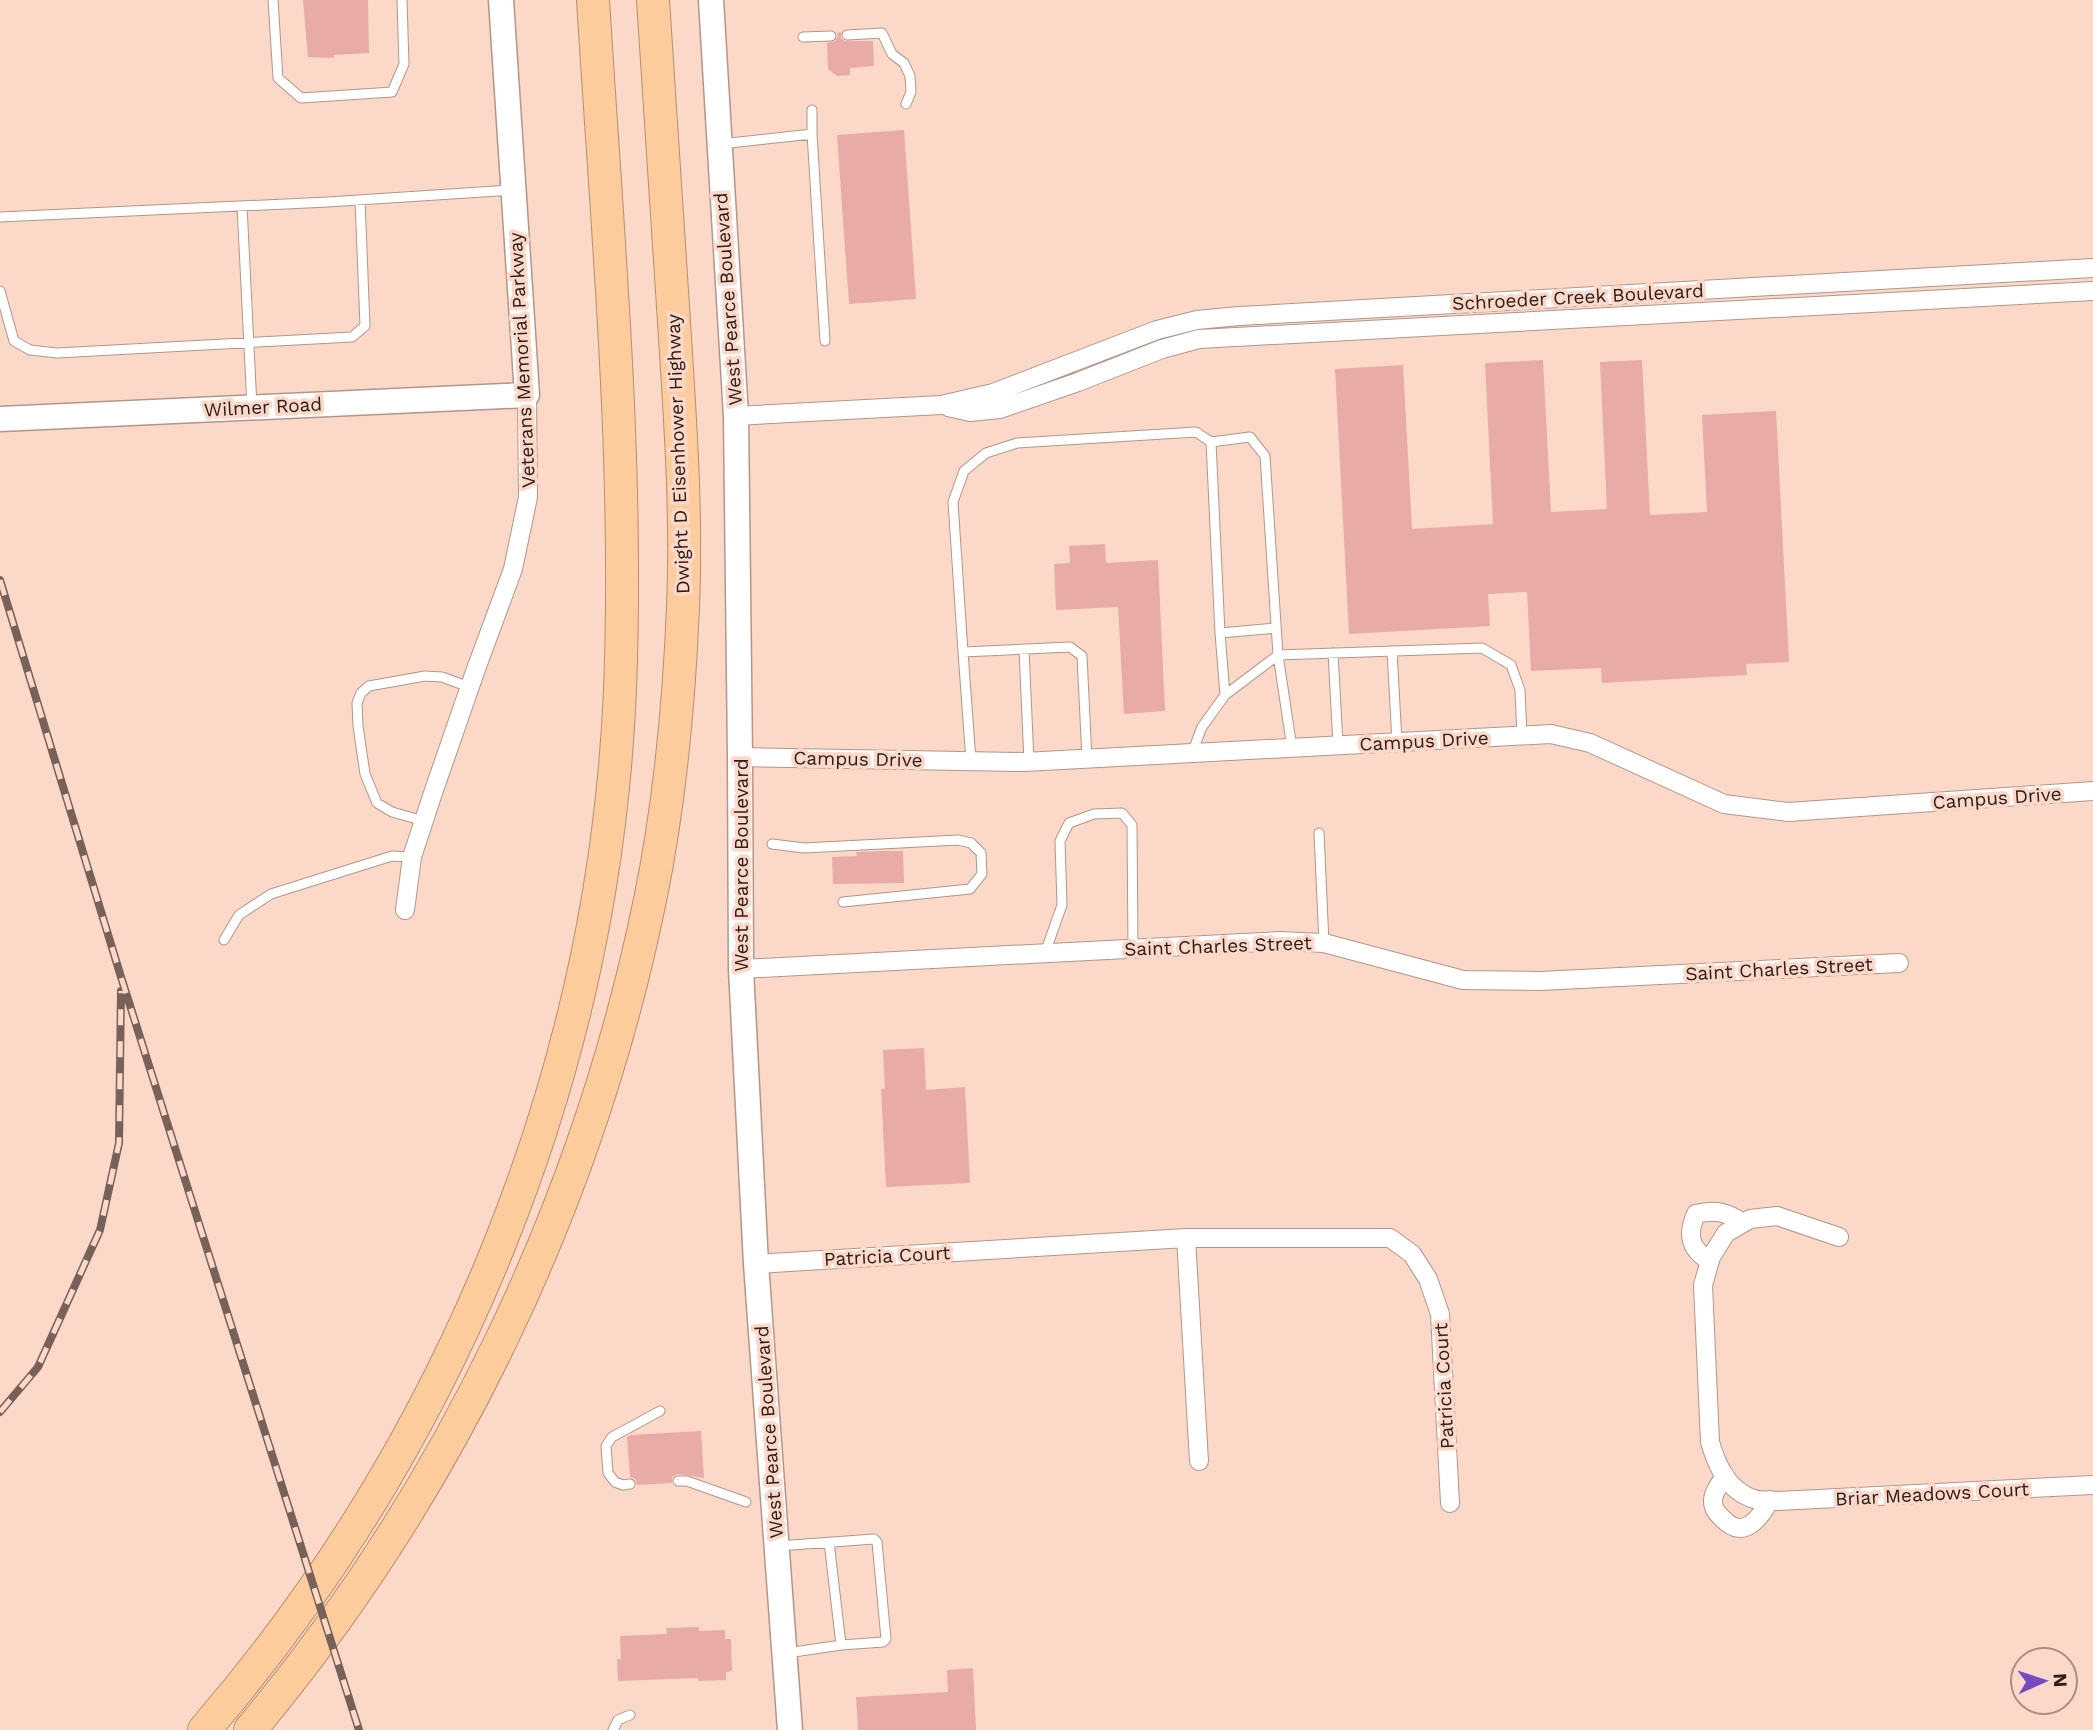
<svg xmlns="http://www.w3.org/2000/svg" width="2093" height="1730" viewBox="0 0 2093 1730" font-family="'Work Sans',sans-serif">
	<rect width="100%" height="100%" fill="#fcd8c9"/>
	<path fill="#e9aba8" d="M303 0H368L369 53 334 55V58L308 57Z
		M841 32V38L844 41H873L874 66 850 68V75L837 76 828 69 827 43 835 41 838 36 837 33Z
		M904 130 916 299 849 304 837 135Z
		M1543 360 1551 512 1607 509 1600 362 1642 360 1650 515 1707 512 1702 415 1776 411 1789 662 1746 664 1747 675 1602 683 1601 668 1531 671 1527 592 1488 594 1490 626 1349 634 1335 369 1403 365 1412 529 1493 524 1485 363Z
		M1105 544 1106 563 1158 560 1165 711 1124 714 1118 607 1056 610 1054 564 1070 563 1069 546Z
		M880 851H903L904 883 833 884 832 857 857 856 856 852Z
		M924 1048 926 1090 965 1087 970 1183 886 1187 881 1089H885L883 1050Z
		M701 1431 704 1478 678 1474 672 1477V1483L637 1485 635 1479 630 1477 627 1437 631 1435Z
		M699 1627V1631L725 1630V1639H731L732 1671 726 1672V1680L698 1681V1678L618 1681 617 1659H621L620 1636 667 1634 666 1628Z
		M973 1668 976 1730H858L856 1697 948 1692 947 1670Z"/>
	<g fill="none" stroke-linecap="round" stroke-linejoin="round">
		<defs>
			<path id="lane" d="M273 0 278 78 301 98 392 92 404 64 402 0
				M847 35 882 33 892 54 904 63 910 76 911 92 906 104
				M803 37 831 36
				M812 110V134
				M721 144 812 134 825 341
				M242 206 252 407
				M0 217 328 202 512 190
				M0 291 14 341 30 350 57 353 352 337 365 326 360 200
				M1220 633 1276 628
				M1024 649 1029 762
				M1392 651 1397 742
				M963 652 953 502 964 471 986 453 1017 443 1196 432 1211 442
				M1333 653 1338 745
				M1225 695 1278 655 1482 648 1511 665 1520 690 1522 736
				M1192 753 1202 727 1225 695 1220 633 1211 442 1250 437 1265 456 1278 655 1292 748
				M971 761 963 652 1070 647 1082 656 1087 759
				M424 821 392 812 377 803 365 774 358 726 357 703 361 693 369 686 425 676 442 677 469 687
				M1319 833 1324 943
				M772 844 804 848 958 840 971 843 981 853 982 874 970 889 843 902
				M224 940 239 915 271 894 392 856 412 857
				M1045 953 1062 905 1060 841 1069 823 1094 814 1122 813 1132 825 1133 949
				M678 1481H687L746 1502
				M630 1484 623 1485 615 1482 608 1473 606 1446 612 1437 660 1411
				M778 1546 874 1539 877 1542 886 1639 883 1642 841 1645 829 1542
				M787 1653 841 1645
				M613 1730 618 1720 630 1715"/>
			<path id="street" d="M948 407 970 412 1000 409 1078 382 1162 349 1199 339 2093 291
				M736 416 941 405 993 393 1157 330 1197 320 1239 316 2093 268
				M740 757 1024 762 1551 734 1590 743 1724 804 1788 812 2093 791
				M405 910 412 857 433 793 476 669 513 569 528 497 527 395
				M741 969 1280 941 1324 943 1463 980 1540 981 1899 963
				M1839 1237 1777 1216 1750 1219 1726 1233 1711 1257 1703 1285 1710 1442C1717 1466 1728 1491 1754 1499 1761 1501 1770 1500 1777 1501L2093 1485
				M1186 1238H1390L1412 1254 1428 1279 1440 1314 1450 1503
				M1710 1261C1689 1249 1687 1234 1696 1214 1715 1209 1727 1212 1743 1223
				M756 1264 1186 1238 1199 1461
				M1725 1476C1720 1484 1713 1492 1713 1501 1713 1510 1718 1514 1724 1520 1744 1540 1760 1518 1770 1500"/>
			<path id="secondary" d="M711 0 736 416 740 757 741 969 756 1264 790 1730
				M0 419 527 395 501 0"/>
			<path id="highway" d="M204 1730C453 1442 604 1071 620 690 629 460 607 229 593 0
				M250 1730C449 1493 588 1203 650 900 670 803 679 705 683 607 687 512 680 417 674 322 667 215 660 107 653 0"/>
		</defs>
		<use href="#lane" stroke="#b69586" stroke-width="11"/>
		<use href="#street" stroke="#b69586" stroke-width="20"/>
		<use href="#secondary" stroke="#b69586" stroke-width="27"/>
		<use href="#highway" stroke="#b4906f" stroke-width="34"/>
		<use href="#lane" stroke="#fff" stroke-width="9"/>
		<use href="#street" stroke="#fff" stroke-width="18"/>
		<use href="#secondary" stroke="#fff" stroke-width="24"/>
		<use href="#highway" stroke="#fccc9d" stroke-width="32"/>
		<defs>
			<path id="rail" d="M0 580 121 977 359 1730
				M0 1412 38 1367 100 1230 119 1143 121 991"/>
		</defs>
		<use href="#rail" stroke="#776259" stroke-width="8"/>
		<use href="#rail" stroke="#fcd8c9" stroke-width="5" stroke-dasharray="16" stroke-linecap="butt"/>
	</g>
	<g text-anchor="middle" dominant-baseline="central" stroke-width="7" stroke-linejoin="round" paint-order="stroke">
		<g font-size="19" fill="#2d201a" stroke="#fcd8c9">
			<text transform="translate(1578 297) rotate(-3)">Schroeder Creek Boulevard</text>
			<text transform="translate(728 299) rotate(-94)">West Pearce Boulevard</text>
			<text transform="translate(522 360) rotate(-93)">Veterans Memorial Parkway</text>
			<text transform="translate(263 407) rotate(-3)">Wilmer Road</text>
			<text transform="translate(678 454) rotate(-92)">Dwight D Eisenhower Highway</text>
			<text transform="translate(1424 741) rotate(-3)">Campus Drive</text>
			<text transform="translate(858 759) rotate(1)">Campus Drive</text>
			<text transform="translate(1997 798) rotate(-4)">Campus Drive</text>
			<text transform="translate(741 865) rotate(-90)">West Pearce Boulevard</text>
			<text transform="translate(1218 946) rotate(-2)">Saint Charles Street</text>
			<text transform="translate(1779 969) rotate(-3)">Saint Charles Street</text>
			<text transform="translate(887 1256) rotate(-3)">Patricia Court</text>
			<text transform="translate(1444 1386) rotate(-93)">Patricia Court</text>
			<text transform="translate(769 1432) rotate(-94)">West Pearce Boulevard</text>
			<text transform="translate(1932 1494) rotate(-3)">Briar Meadows Court</text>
		</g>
	</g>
	<g transform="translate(2044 1681) rotate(87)"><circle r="33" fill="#fcd8c9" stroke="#a98e83" stroke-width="2"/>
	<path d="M0-5L12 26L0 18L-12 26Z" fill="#754ac3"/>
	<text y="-10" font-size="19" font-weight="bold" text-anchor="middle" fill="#2d201a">N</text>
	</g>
</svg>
